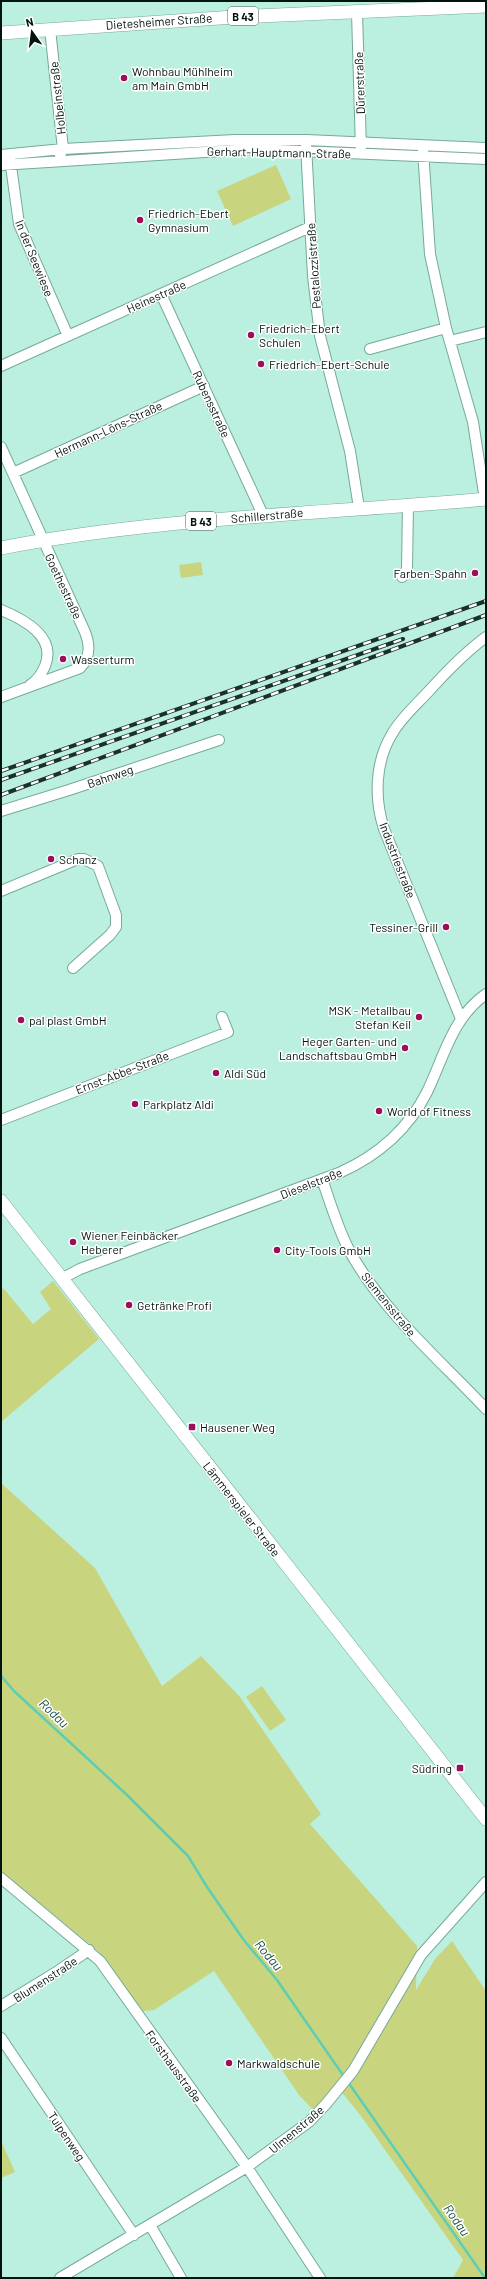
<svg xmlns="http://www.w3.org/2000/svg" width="487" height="2279" viewBox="0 0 487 2279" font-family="Barlow,sans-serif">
	<rect width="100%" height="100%" fill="#bbf0e0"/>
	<path fill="#c9d47f" d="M276 165 291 199 233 226 217 191Z
		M201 562 203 575 181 578 179 565Z
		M53 1281 99 1339 1 1422V1288L4 1289 33 1324 51 1309 40 1292Z
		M1 1483 95 1568 162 1686 201 1656 240 1697 321 1814 310 1824 417 1946 416 1990 435 1959 452 1941 486 1991V2278H453L463 2260 361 2116 339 2089 317 2114 299 2095 214 1971 154 2010 143 2011 99 1952 1 1871Z
		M262 1686 286 1720 270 1731 246 1697Z
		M1 2141 15 2172 1 2178Z"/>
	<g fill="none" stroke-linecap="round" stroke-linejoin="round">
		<path stroke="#5dceb3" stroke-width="2.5" d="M1 1676 14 1691 126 1794 188 1856 207 1887 243 1939 277 1980 345 2078
			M348 2082 485 2278"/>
		<defs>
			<path id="minor" d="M357 12 361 150
				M50 29 63 149 60 155
				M306 145 313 276 320 336 350 451 359 508
				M423 150 430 254 446 328 473 422 485 500
				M1 155 63 149 235 140H306L486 148
				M10 159 19 224 68 336
				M1 165 252 149 486 159
				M161 294 263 515
				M450 341 486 332
				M370 349 446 328
				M1 366 310 227
				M1 447 85 632C90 645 91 657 80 668L1 697
				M13 473 204 386
				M402 577 407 569 408 505
				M1 610C23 619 57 636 45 666 42 673 37 681 30 685
				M1 811 69 790 219 740
				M1 891 78 859H84L98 866 116 915V927L110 935 73 968
				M461 1019 384 829C374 798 375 762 392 734 401 718 416 705 428 692 446 672 464 653 486 637
				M1 1120 228 1032 222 1017
				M322 1179C330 1202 337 1226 348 1248 380 1309 439 1359 486 1409
				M61 1279 80 1269 339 1173C377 1156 408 1130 427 1092 444 1057 452 1018 486 994
				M1 1878 100 1961 247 2167 320 2278
				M1 2006 58 1971 89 1950
				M1 2038 134 2235
				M150 2225 181 2278
				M60 2278 247 2167 309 2122 326 2104 353 2071 421 1955 486 1882"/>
			<path id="major" d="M1 33 234 17 486 6
				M1 548C161 517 324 514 486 499
				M1 1201 486 1819"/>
		</defs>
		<use href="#minor" stroke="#76a99b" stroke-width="12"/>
		<use href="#major" stroke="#76a99b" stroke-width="14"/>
		<use href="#minor" stroke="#fff" stroke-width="10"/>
		<use href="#major" stroke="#fff" stroke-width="13"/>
		<defs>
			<path id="rail" d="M1 771 486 601
				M1 780 403 639
				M1 795 486 615"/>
		</defs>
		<use href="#rail" stroke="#1a302a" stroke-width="4"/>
		<use href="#rail" stroke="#fff" stroke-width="2.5" stroke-dasharray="8" stroke-linecap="butt"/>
	</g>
	<g fill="#9c0e5c" stroke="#fff" stroke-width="1.5">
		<circle cx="124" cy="78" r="4"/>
		<circle cx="140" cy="220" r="4"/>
		<circle cx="251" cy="335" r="4"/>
		<circle cx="261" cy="364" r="4"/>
		<circle cx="475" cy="573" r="4"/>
		<circle cx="63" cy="659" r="4"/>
		<circle cx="51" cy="859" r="4"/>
		<circle cx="446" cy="927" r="4"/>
		<circle cx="419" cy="1017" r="4"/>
		<circle cx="21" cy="1020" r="4"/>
		<circle cx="405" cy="1048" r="4"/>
		<circle cx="216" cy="1073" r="4"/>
		<circle cx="135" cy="1104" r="4"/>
		<circle cx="379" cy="1111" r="4"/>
		<circle cx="73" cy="1242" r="4"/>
		<circle cx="277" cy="1250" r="4"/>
		<circle cx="129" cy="1305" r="4"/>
		<rect x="188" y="1423" width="8" height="8" rx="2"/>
		<rect x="456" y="1764" width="8" height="8" rx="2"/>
		<circle cx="229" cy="2063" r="4"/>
	</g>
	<g text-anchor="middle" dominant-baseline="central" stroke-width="3" stroke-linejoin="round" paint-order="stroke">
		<g fill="#fff" stroke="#4e5a57" stroke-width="1">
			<rect x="228" y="7" width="30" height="18" rx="3"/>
			<rect x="186" y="512" width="30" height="18" rx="3"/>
		</g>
		<g font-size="11" font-weight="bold" fill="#02140f">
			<text x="243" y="16">B 43</text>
			<text x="201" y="521">B 43</text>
		</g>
		<g font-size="12" fill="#02140f" stroke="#fff">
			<text transform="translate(159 21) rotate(-4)">Dietesheimer Straße</text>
			<text transform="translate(359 83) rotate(-92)">Dürerstraße</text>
			<text transform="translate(57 98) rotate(-96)">Holbeinstraße</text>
			<text transform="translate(279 152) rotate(1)">Gerhart-Hauptmann-Straße</text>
			<text transform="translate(35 258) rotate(68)">In der Seewiese</text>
			<text transform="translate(313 266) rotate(-94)">Pestalozzistraße</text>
			<text transform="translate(156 296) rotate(-24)">Heinestraße</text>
			<text transform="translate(212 404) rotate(65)">Rubensstraße</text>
			<text transform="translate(108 429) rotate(-25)">Hermann-Löns-Straße</text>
			<text transform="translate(267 515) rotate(-5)">Schillerstraße</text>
			<text transform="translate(64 586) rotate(65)">Goethestraße</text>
			<text transform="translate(110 776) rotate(-19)">Bahnweg</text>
			<text transform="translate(398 860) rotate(69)">Industriestraße</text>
			<text transform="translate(122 1072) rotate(-21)">Ernst-Abbe-Straße</text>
			<text transform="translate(311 1183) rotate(-21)">Dieselstraße</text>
			<text transform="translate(389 1304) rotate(51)">Siemensstraße</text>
			<text transform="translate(242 1509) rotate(52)">Lämmerspieler Straße</text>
			<text transform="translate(45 1979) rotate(-33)">Blumenstraße</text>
			<text transform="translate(174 2066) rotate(54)">Forsthausstraße</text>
			<text transform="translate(296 2129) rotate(-40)">Ulmenstraße</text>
			<text transform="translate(67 2136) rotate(56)">Tulpenweg</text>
		</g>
		<g font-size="12" fill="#02140f" stroke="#fff" text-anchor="start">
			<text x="132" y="71">Wohnbau Mühlheim<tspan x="132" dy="14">am Main GmbH</tspan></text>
			<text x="148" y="213">Friedrich-Ebert<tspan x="148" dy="14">Gymnasium</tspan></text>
			<text x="259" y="328">Friedrich-Ebert<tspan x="259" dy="14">Schulen</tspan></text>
			<text x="269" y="364">Friedrich-Ebert-Schule</text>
			<text x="467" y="573" text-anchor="end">Farben-Spahn</text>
			<text x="71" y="659">Wasserturm</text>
			<text x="59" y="859">Schanz</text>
			<text x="438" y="927" text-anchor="end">Tessiner-Grill</text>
			<text x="411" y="1010" text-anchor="end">MSK - Metallbau<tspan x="411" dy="14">Stefan Keil</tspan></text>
			<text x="29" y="1020">pal plast GmbH</text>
			<text x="397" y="1041" text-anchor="end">Heger Garten- und<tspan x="397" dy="14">Landschaftsbau GmbH</tspan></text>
			<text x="224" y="1073">Aldi Süd</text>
			<text x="143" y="1104">Parkplatz Aldi</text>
			<text x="387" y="1111">World of Fitness</text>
			<text x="81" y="1235">Wiener Feinbäcker<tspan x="81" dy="14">Heberer</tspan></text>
			<text x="285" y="1250">City-Tools GmbH</text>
			<text x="137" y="1305">Getränke Profi</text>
			<text x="200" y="1427">Hausener Weg</text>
			<text x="452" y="1768" text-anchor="end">Südring</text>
			<text x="237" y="2063">Markwaldschule</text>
		</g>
		<g font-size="13" font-style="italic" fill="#1c4d42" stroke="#fff">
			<text transform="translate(54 1713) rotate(44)">Rodau</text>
			<text transform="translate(269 1955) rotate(50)">Rodau</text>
			<text transform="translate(457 2220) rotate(55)">Rodau</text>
		</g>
	</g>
	<rect width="487" height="2279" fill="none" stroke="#02140f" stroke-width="4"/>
	<g transform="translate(32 32) rotate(346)" stroke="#ffffff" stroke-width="3" paint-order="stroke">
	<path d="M0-3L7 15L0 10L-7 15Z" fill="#02140f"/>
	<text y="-6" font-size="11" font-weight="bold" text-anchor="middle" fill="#02140f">N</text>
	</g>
</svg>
